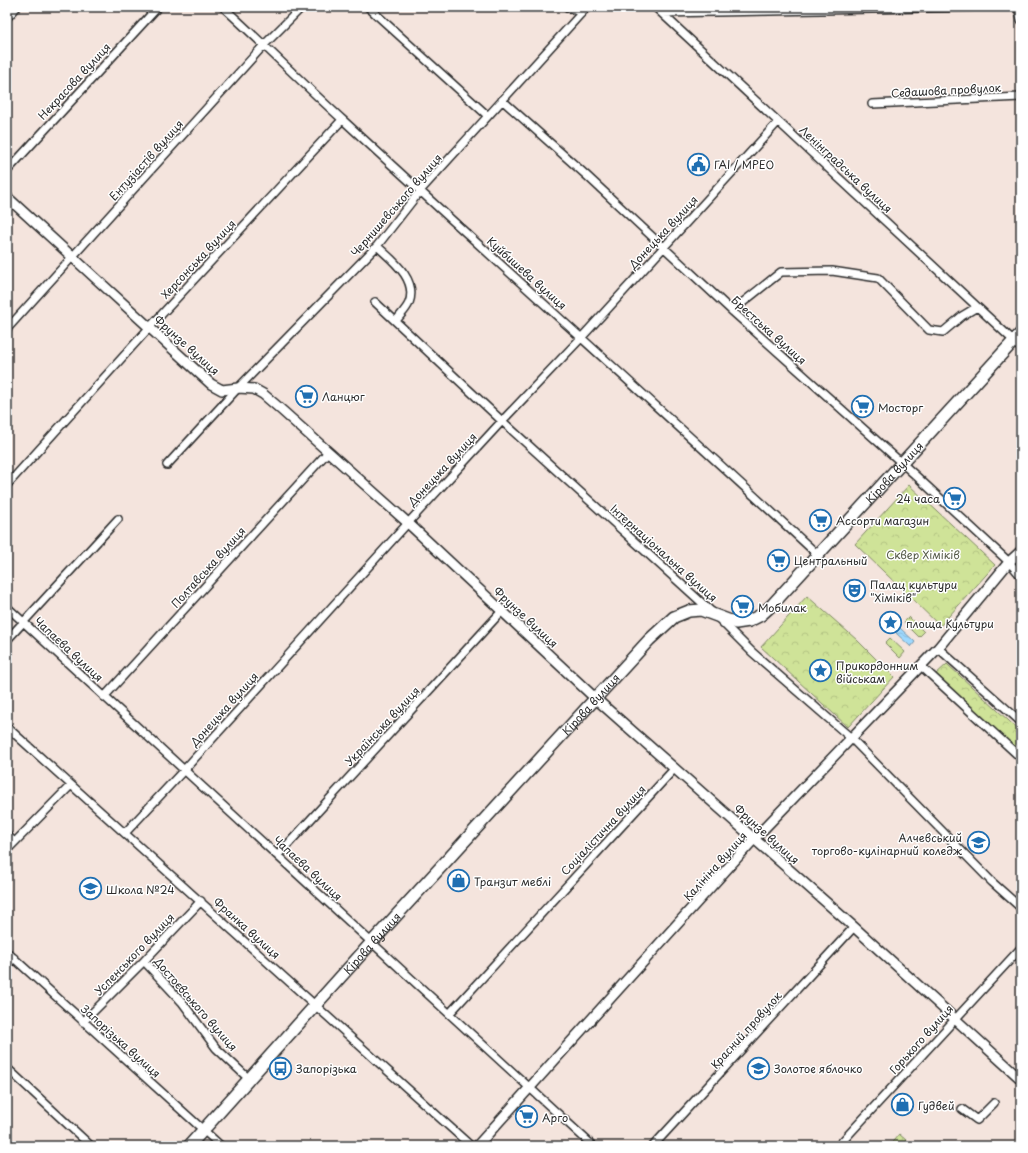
<svg xmlns="http://www.w3.org/2000/svg" width="1028" height="1153" viewBox="0 0 1028 1153" font-family="'Playpen Sans',sans-serif">
	<defs>
		<pattern id="forest-crowns" width="20" height="18" patternUnits="userSpaceOnUse"><rect width="20" height="18" fill="#cfe398"/><path d="M2 6a3 3 0 1 1 6 0M12 15a3 3 0 1 1 6 0" fill="none" stroke="#b2c383"/></pattern>
		<pattern id="water-waves" width="16" height="10" patternUnits="userSpaceOnUse"><rect width="16" height="10" fill="#9ed9ff"/><path d="M0 5q4-4 8 0t8 0" fill="none" stroke="#88badb"/></pattern>
	</defs>
	<rect width="100%" height="100%" fill="#f4e4dd"/>
	<filter id="ink" filterUnits="userSpaceOnUse"><feTurbulence type="fractalNoise" baseFrequency=".025" numOctaves="2"/><feDisplacementMap in="SourceGraphic" scale="8" xChannelSelector="R" yChannelSelector="G"/><feConvolveMatrix kernelMatrix="1 2 1 2 8 2 1 2 1" color-interpolation-filters="sRGB"/></filter>
	<g filter="url(#ink)">
		<path fill="#cfe398" stroke="#7d8762" d="M909 617 924 632 919 637 904 622Z
			M890 638 905 652 900 658 885 643Z"/>
		<path fill="url(#forest-crowns)" stroke="#7d8762" d="M909 485 995 565 940 626 855 544Z
			M807 596 857 640 894 677 848 727 761 647Z
			M947 664 1021 732V754L935 675Z
			M899 1134 913 1146H889Z"/>
		<path fill="url(#water-waves)" stroke="#7093aa" d="M900 628 915 642 911 647 896 633Z"/>
		<g fill="none" stroke-linecap="round" stroke-linejoin="round">
			<defs>
				<path id="minor" d="M223 7C264 44 303 84 344 121 501 266 661 409 818 555
					M368 7 488 116
					M567 7 582 13
					M655 7 1014 341
					M1018 7 1021 20
					M662 13 974 7
					M7 18 17 7
					M502 100 586 175 732 311 914 474 1009 562 1021 576
					M872 104 1021 97
					M7 171 158 7
					M377 246C392 260 418 279 409 303 406 310 400 315 396 321
					M375 302 502 421 712 612
					M732 311 781 272 832 271 878 278 929 330 943 332 962 316 977 307
					M7 329 264 45 302 7
					M167 465 238 388 377 246 420 191 587 7
					M7 485 149 328 342 120
					M7 607 593 1146
					M719 619 752 652 851 738 992 882 1021 908
					M7 640 118 519
					M938 648 1021 722
					M921 666 1021 758
					M104 697 328 452
					M7 727 471 1146
					M125 833 184 770 408 523 502 421 582 337 778 122
					M7 835 14 842
					M7 850 71 785
					M278 855 502 611
					M7 952 221 1146
					M144 961 182 1002 216 1048 249 1079
					M7 965 14 958
					M450 1013 675 768
					M83 1022 144 961 201 901
					M7 1068 91 1146
					M962 1109 977 1120 994 1103
					M653 1146 854 927
					M838 1146 1021 948"/>
				<path id="tertiary" d="M7 197 211 384 222 390 238 388 254 389 263 394 277 406 408 523 596 699 854 927 1021 1079
					M1014 341 1021 347
					M477 1146 754 839 938 648 1009 562 1021 551"/>
				<g id="secondary">
					<path id="s1" d="M189 1146 372 942 649 640 674 617 689 611 701 610 736 623 749 621 761 615 772 605 1021 333"/>
				</g>
			</defs>
			<use href="#minor" stroke="#2b2b2b" stroke-width="10"/>
			<use href="#tertiary" stroke="#2b2b2b" stroke-width="12"/>
			<use href="#secondary" stroke="#2b2b2b" stroke-width="14"/>
			<use href="#minor" stroke="#fff" stroke-width="7"/>
			<use href="#tertiary" stroke="#fff" stroke-width="9"/>
			<use href="#secondary" stroke="#fff" stroke-width="11"/>
		</g>
	</g>
	<defs>
		<symbol id="civic-ring" viewBox="-11 -11 22 22"><circle r="9.5" fill="#fff" stroke="#1f6fb2" stroke-width="1.5"/><path d="M-.6-6.5H3V-4.5H.6V-3L4-1V1h2V6H-6V1h2V-1L-.6-3ZM-1.2 2.5V6h2.4V2.5Z" fill="#1f6fb2"/></symbol>
		<symbol id="supermarket-ring" viewBox="-11 -11 22 22"><circle r="9.5" fill="#fff" stroke="#1f6fb2" stroke-width="1.5"/><path d="M-6-5.5h2.5l.6 2H6L4.5 2H-2.5L-4.4-4H-6ZM-1.5 3.2a1.3 1.3 0 1 0 .1 0ZM3 3.2a1.3 1.3 0 1 0 .1 0Z" fill="#1f6fb2"/></symbol>
		<symbol id="theatre-ring" viewBox="-11 -11 22 22"><circle r="9.5" fill="#fff" stroke="#1f6fb2" stroke-width="1.5"/><path d="M-5-5.5Q0-4 5-5.5V0Q5 5 0 6Q-5 5-5 0ZM-3.3-2.5H-1v1.5H-3.3ZM1-2.5H3.3v1.5H1ZM-2.8 1Q0 5.5 2.8 1Z" fill="#1f6fb2"/></symbol>
		<symbol id="sight-ring" viewBox="-11 -11 22 22"><circle r="9.5" fill="#fff" stroke="#1f6fb2" stroke-width="1.5"/><path d="M0-6L1.8-2.2L6-1.7L2.9 1.2L3.7 5.4L0 3.3L-3.7 5.4L-2.9 1.2L-6-1.7L-1.8-2.2Z" fill="#1f6fb2"/></symbol>
		<symbol id="university-ring" viewBox="-11 -11 22 22"><circle r="9.5" fill="#fff" stroke="#1f6fb2" stroke-width="1.5"/><path d="M0-5L7-2L0 1L-7-2ZM-4 1L0 2.5L4 1V4Q0 6-4 4Z" fill="#1f6fb2"/></symbol>
		<symbol id="shop-ring" viewBox="-11 -11 22 22"><circle r="9.5" fill="#fff" stroke="#1f6fb2" stroke-width="1.5"/><path d="M-5-2.5h2.3a2.7 3.5 0 0 1 5.4 0H5L5.5 6h-11ZM-1.5-2.5h3a1.5 2.3 0 0 0-3 0Z" fill="#1f6fb2"/></symbol>
		<symbol id="school-ring" viewBox="-11 -11 22 22"><circle r="9.5" fill="#fff" stroke="#1f6fb2" stroke-width="1.5"/><path d="M0-5L7-2L0 1L-7-2ZM-4 1L0 2.5L4 1V4Q0 6-4 4Z" fill="#1f6fb2"/></symbol>
		<symbol id="bus-ring" viewBox="-11 -11 22 22"><circle r="9.5" fill="#fff" stroke="#1f6fb2" stroke-width="1.5"/><path d="M-5-6H5V4H4V6H2V4H-2V6H-4V4H-5ZM-3.5-4V0h7V-4ZM-3.5 1.2v1.5H-2V1.2ZM2 1.2v1.5H3.5V1.2Z" fill="#1f6fb2"/></symbol>
	</defs>
	<g fill-rule="evenodd">
		<use href="#civic-ring" x="686" y="152" width="25" height="25"/>
		<use href="#supermarket-ring" x="294" y="384" width="25" height="25"/>
		<use href="#supermarket-ring" x="850" y="394" width="25" height="25"/>
		<use href="#supermarket-ring" x="942" y="486" width="25" height="25"/>
		<use href="#supermarket-ring" x="808" y="508" width="25" height="25"/>
		<use href="#supermarket-ring" x="766" y="548" width="25" height="25"/>
		<use href="#theatre-ring" x="842" y="578" width="25" height="25"/>
		<use href="#supermarket-ring" x="730" y="594" width="25" height="25"/>
		<use href="#sight-ring" x="878" y="610" width="25" height="25"/>
		<use href="#sight-ring" x="808" y="658" width="25" height="25"/>
		<use href="#university-ring" x="966" y="830" width="25" height="25"/>
		<use href="#shop-ring" x="446" y="868" width="25" height="25"/>
		<use href="#school-ring" x="78" y="876" width="25" height="25"/>
		<use href="#bus-ring" x="268" y="1056" width="25" height="25"/>
		<use href="#school-ring" x="746" y="1056" width="25" height="25"/>
		<use href="#shop-ring" x="890" y="1092" width="25" height="25"/>
		<use href="#supermarket-ring" x="514" y="1104" width="25" height="25"/>
	</g>
	<g text-anchor="middle" dominant-baseline="central" stroke-width="3" stroke-linejoin="round" paint-order="stroke">
		<g font-size="11" fill="#2b2b2b" stroke="#fff">
			<text transform="translate(74 81) rotate(-47)">Некрасова вулиця</text>
			<text transform="translate(946 90) rotate(-3)">Седашова провулок</text>
			<text transform="translate(146 160) rotate(-48)">Ентузіастів вулиця</text>
			<text transform="translate(846 169) rotate(43)">Ленінградська вулиця</text>
			<text transform="translate(396 205) rotate(-49)">Чернишевського вулиця</text>
			<text transform="translate(663 232) rotate(-47)">Донецька вулиця</text>
			<text transform="translate(198 259) rotate(-47)">Херсонська вулиця</text>
			<text transform="translate(527 273) rotate(42)">Куйбишева вулиця</text>
			<text transform="translate(769 330) rotate(42)">Брестська вулиця</text>
			<text transform="translate(187 345) rotate(42)">Фрунзе вулиця</text>
			<text transform="translate(442 469) rotate(-47)">Донецька вулиця</text>
			<text stroke="none"><textPath href="#s1" startOffset="1005">Кірова вулиця</textPath></text>
			<text transform="translate(664 553) rotate(42)">Інтернаціональна вулиця</text>
			<text transform="translate(208 567) rotate(-48)">Полтавська вулиця</text>
			<text transform="translate(526 617) rotate(43)">Фрунзе вулиця</text>
			<text transform="translate(69 649) rotate(43)">Чапаєва вулиця</text>
			<text stroke="none"><textPath href="#s1" startOffset="597">Кірова вулиця</textPath></text>
			<text transform="translate(224 709) rotate(-48)">Донецька вулиця</text>
			<text transform="translate(382 726) rotate(-47)">Українська вулиця</text>
			<text transform="translate(603 830) rotate(-47)">Соціалістична вулиця</text>
			<text transform="translate(767 834) rotate(42)">Фрунзе вулиця</text>
			<text transform="translate(715 866) rotate(-48)">Калініна вулиця</text>
			<text transform="translate(308 868) rotate(43)">Чапаєва вулиця</text>
			<text transform="translate(247 928) rotate(42)">Франка вулиця</text>
			<text stroke="none"><textPath href="#s1" startOffset="273">Кірова вулиця</textPath></text>
			<text transform="translate(134 954) rotate(-46)">Успенського вулиця</text>
			<text transform="translate(196 1004) rotate(49)">Достоєвського вулиця</text>
			<text transform="translate(746 1030) rotate(-48)">Красний провулок</text>
			<text transform="translate(921 1039) rotate(-48)">Горького вулиця</text>
			<text transform="translate(121 1041) rotate(42)">Запорізька вулиця</text>
		</g>
		<g font-size="11" fill="#2b2b2b" stroke="#fff" text-anchor="start">
			<text x="714" y="164">ГАІ / МРЕО</text>
			<text x="322" y="396">Ланцюг</text>
			<text x="878" y="407">Мосторг</text>
			<text x="940" y="498" text-anchor="end">24 часа</text>
			<text x="836" y="520">Ассорти магазин</text>
			<text x="794" y="560">Центральный</text>
			<text x="870" y="584">Палац культури<tspan x="870" dy="13">"Хіміків"</tspan></text>
			<text x="758" y="607">Мобилак</text>
			<text x="906" y="623">площа Культури</text>
			<text x="836" y="665">Прикордонним<tspan x="836" dy="13">військам</tspan></text>
			<text x="962" y="837" text-anchor="end">Алчевський<tspan x="962" dy="13">торгово-кулінарний коледж</tspan></text>
			<text x="474" y="881">Транзит меблі</text>
			<text x="106" y="889">Школа №24</text>
			<text x="296" y="1068">Запорізька</text>
			<text x="774" y="1068">Золотое яблочко</text>
			<text x="918" y="1105">Гудвей</text>
			<text x="542" y="1117">Арго</text>
		</g>
		<g font-size="11" fill="#545946" stroke="#fff">
			<text x="923" y="554">Сквер Хіміків</text>
		</g>
	</g>
	<rect width="1028" height="1153" fill="none" stroke="#fff" stroke-width="24"/>
	<rect x="12" y="12" width="1004" height="1129" fill="none" stroke="#2b2b2b" stroke-width="1.5" filter="url(#ink)"/>
</svg>
